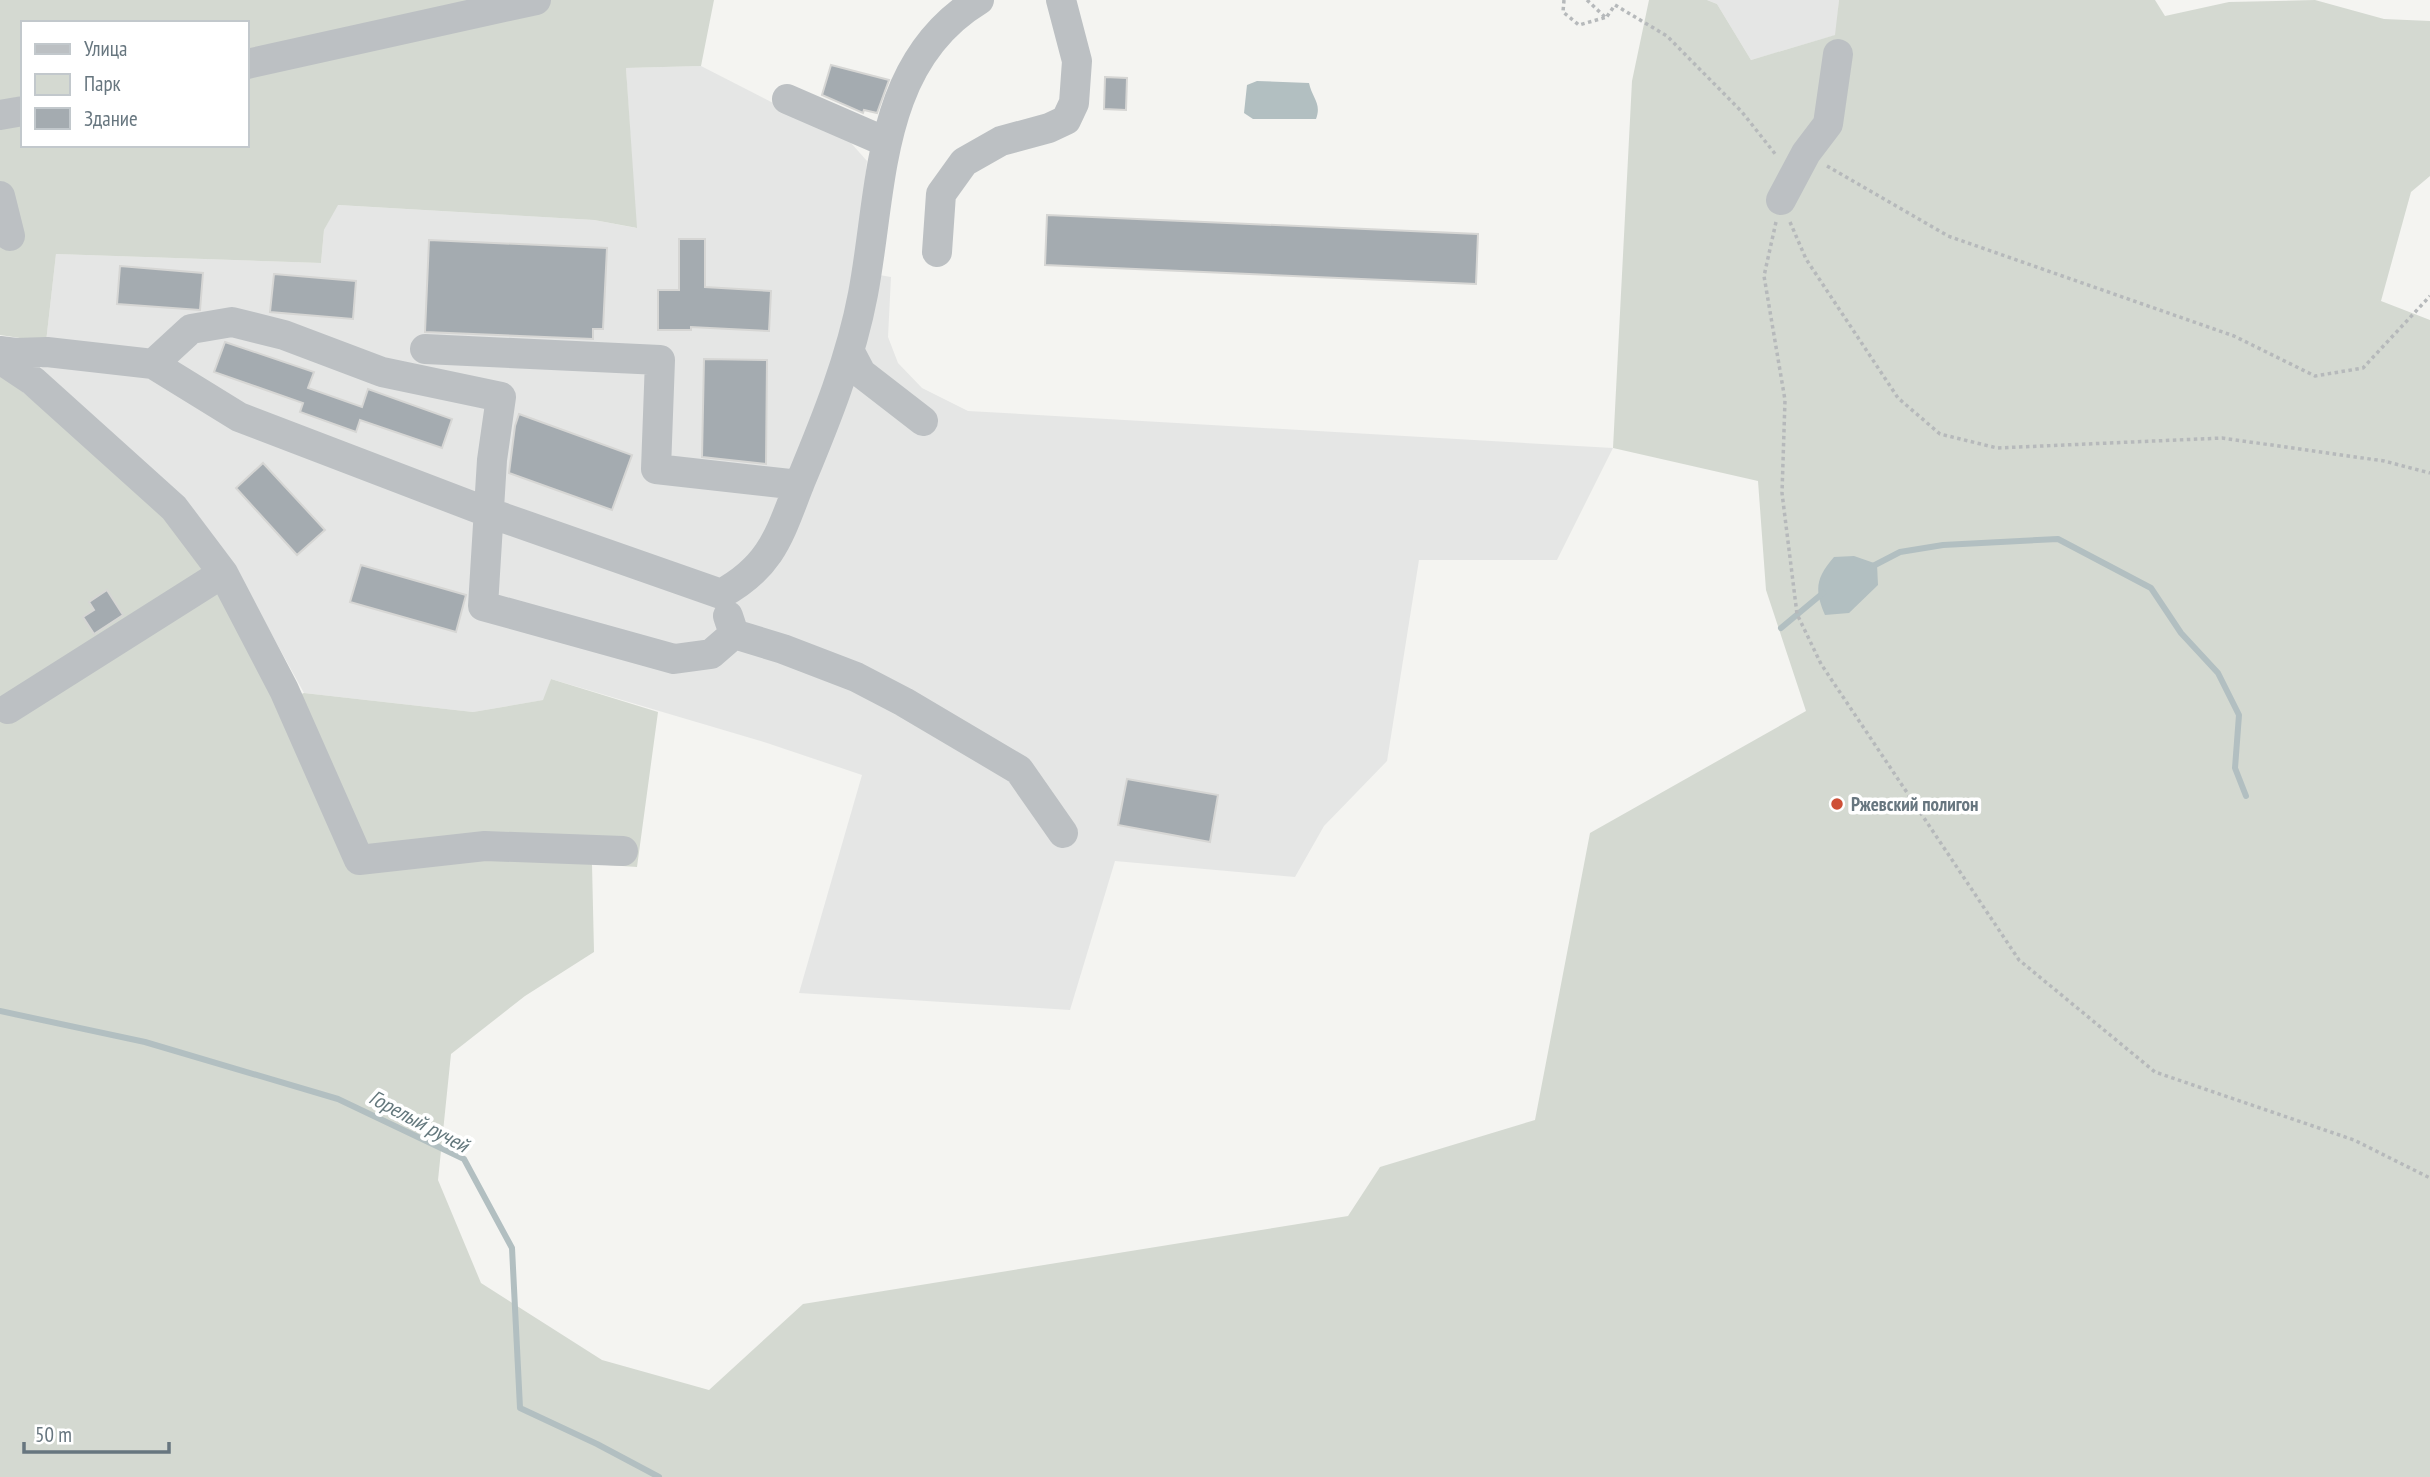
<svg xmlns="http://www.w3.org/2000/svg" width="2430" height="1477" viewBox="0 0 2430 1477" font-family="'PT Sans Narrow',sans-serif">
	<rect width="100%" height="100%" fill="#f4f4f1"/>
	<path fill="#e5e6e5" d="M1707 0H1839L1836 35 1751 60 1717 4Z
		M701 66 851 143 867 161 856 271 891 277 888 337 898 363 922 388 968 411 1613 448 1557 560H1419L1387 761 1324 826 1295 877 1115 861 1070 1010 799 993 862 775 767 743 551 679 544 700 473 712 304 693 228 555 37 372 48 362 46 342 56 254 321 263 324 230 337 205 594 220 636 228 626 68Z"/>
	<path fill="#d4d9d1" d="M0 0H714L701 66 626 68 637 228 594 220 338 205 324 230 321 263 56 254 46 342 0 335V127L23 122V145H247V23H23V96L0 101Z
		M1649 0H1707L1717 4 1751 60 1835 35 1839 0H2155L2165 16 2229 2 2315 0 2384 19 2430 21V176L2411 192 2381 301 2430 320V1477H0V373L168 513 220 582 279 702 304 693 473 712 543 700 551 679 658 712 637 867 592 864 594 952 525 996 451 1054 438 1180 481 1283 602 1360 709 1390 803 1304 1348 1216 1380 1167 1535 1120 1590 833 1806 711 1766 590 1758 481 1613 448 1632 81Z"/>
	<path fill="#b2bfc1" d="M1257 81 1309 83C1312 98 1322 103 1316 119H1253L1244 113 1247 85Z
		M1854 556 1877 564 1878 585 1849 613 1825 615C1814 589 1816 578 1834 557Z"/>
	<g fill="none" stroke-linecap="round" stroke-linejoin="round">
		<path stroke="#b2bfc1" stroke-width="6" d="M1873 566 1900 552 1943 545 2058 539 2151 588 2181 633 2218 673 2239 715 2235 768 2246 796
			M1781 628 1823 593
			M0 1011 145 1042 338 1099 464 1159 512 1248 520 1408 597 1444 659 1477"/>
	</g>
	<path fill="#a4abb0" stroke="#d6d6d4" stroke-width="2" d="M831 65 889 80 877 113 864 110 863 113 822 95Z
		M1105 77 1127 78 1126 110 1104 109Z
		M1047 215 1478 234 1476 284 1045 265Z
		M679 239H705V287L771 291 769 331 691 327V330H658V290H679Z
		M429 240 607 248 603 329H593V339L425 332Z
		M120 266 203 273 200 310 117 304Z
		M274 274 356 281 353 319 270 312Z
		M225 342 314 372 308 388 362 407 368 389 452 419 442 448 360 420 356 432 300 412 303 403 214 372Z
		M704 359 767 360 766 464 702 457Z
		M519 414 632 455 612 510 509 473 515 426Z
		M263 463 325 530 297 555 236 488Z
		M361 565 466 595 456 632 350 602Z
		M107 590 123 615 94 634 83 617 94 610 89 602Z
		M1127 779 1218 795 1210 842 1118 825Z"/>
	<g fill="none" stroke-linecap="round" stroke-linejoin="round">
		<path stroke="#b6b9bb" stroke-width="3.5" stroke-dasharray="3.5 3.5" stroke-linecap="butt" d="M1564 0 1563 12 1579 25 1607 17
			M1587 0 1606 18 1615 5 1667 36 1742 112 1776 155
			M1827 166 1948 236 2234 336 2315 376 2363 368 2430 296
			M1776 222 1764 276 1785 400 1782 493 1797 614 1821 664 2019 960 2155 1072 2354 1140 2430 1178
			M1790 222 1806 259 1898 398 1940 434 1997 448 2222 438 2384 461 2430 473"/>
		<path stroke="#bcc0c3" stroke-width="30" d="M247 64 536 0
			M787 99 886 142
			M0 115 23 111
			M0 196 10 236
			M1781 200 1806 153 1828 124 1838 54
			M937 252 941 194 964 162 1001 141 1049 128 1066 120 1074 103 1077 61 1061 0
			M425 349 660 360 656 469 799 485
			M0 351 16 353 47 352 153 364 239 417 490 513 721 594C774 565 780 532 801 480 826 420 851 358 863 294 883 189 875 63 979 0
			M850 352 861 373 923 421
			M0 359 33 381 174 508 223 573 284 690 359 860 485 846 623 851
			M153 364 191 329 232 322 284 335 382 372 501 397 492 460 483 606 674 659 711 654 734 634
			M728 616 734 634 783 649 856 677 904 702 1019 770 1063 833
			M8 709 223 573"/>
	</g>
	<circle fill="#ce5037" stroke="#fff" stroke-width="2.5" cx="1837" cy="804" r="7"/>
	<g text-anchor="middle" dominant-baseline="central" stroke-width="7" stroke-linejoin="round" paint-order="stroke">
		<g font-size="19" font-weight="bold" fill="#67767f" stroke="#fff" text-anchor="start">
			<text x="1851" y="804">Ржевский полигон</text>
		</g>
		<g font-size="21" font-style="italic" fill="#63777c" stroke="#fff">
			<text transform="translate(419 1121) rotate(28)">Горелый ручей</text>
		</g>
	</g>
	<rect x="21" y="21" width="228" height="126" fill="#ffffff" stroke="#c2c8cc" stroke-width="2"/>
	<rect x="35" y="44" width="35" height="10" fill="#bcc0c3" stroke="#c2c8cc" stroke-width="2"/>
	<text x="84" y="56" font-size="21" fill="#67767f">Улица</text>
	<rect x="35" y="74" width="35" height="21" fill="#d4d9d1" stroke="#c2c8cc" stroke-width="2"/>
	<text x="84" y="91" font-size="21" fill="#67767f">Парк</text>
	<rect x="35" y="108" width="35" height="21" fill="#a4abb0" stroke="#c2c8cc" stroke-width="2"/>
	<text x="84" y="126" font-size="21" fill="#67767f">Здание</text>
	<path d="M24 1442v10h145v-10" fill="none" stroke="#67767f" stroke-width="3.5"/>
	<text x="35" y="1442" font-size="21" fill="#67767f" stroke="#ffffff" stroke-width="5" paint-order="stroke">50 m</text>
</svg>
